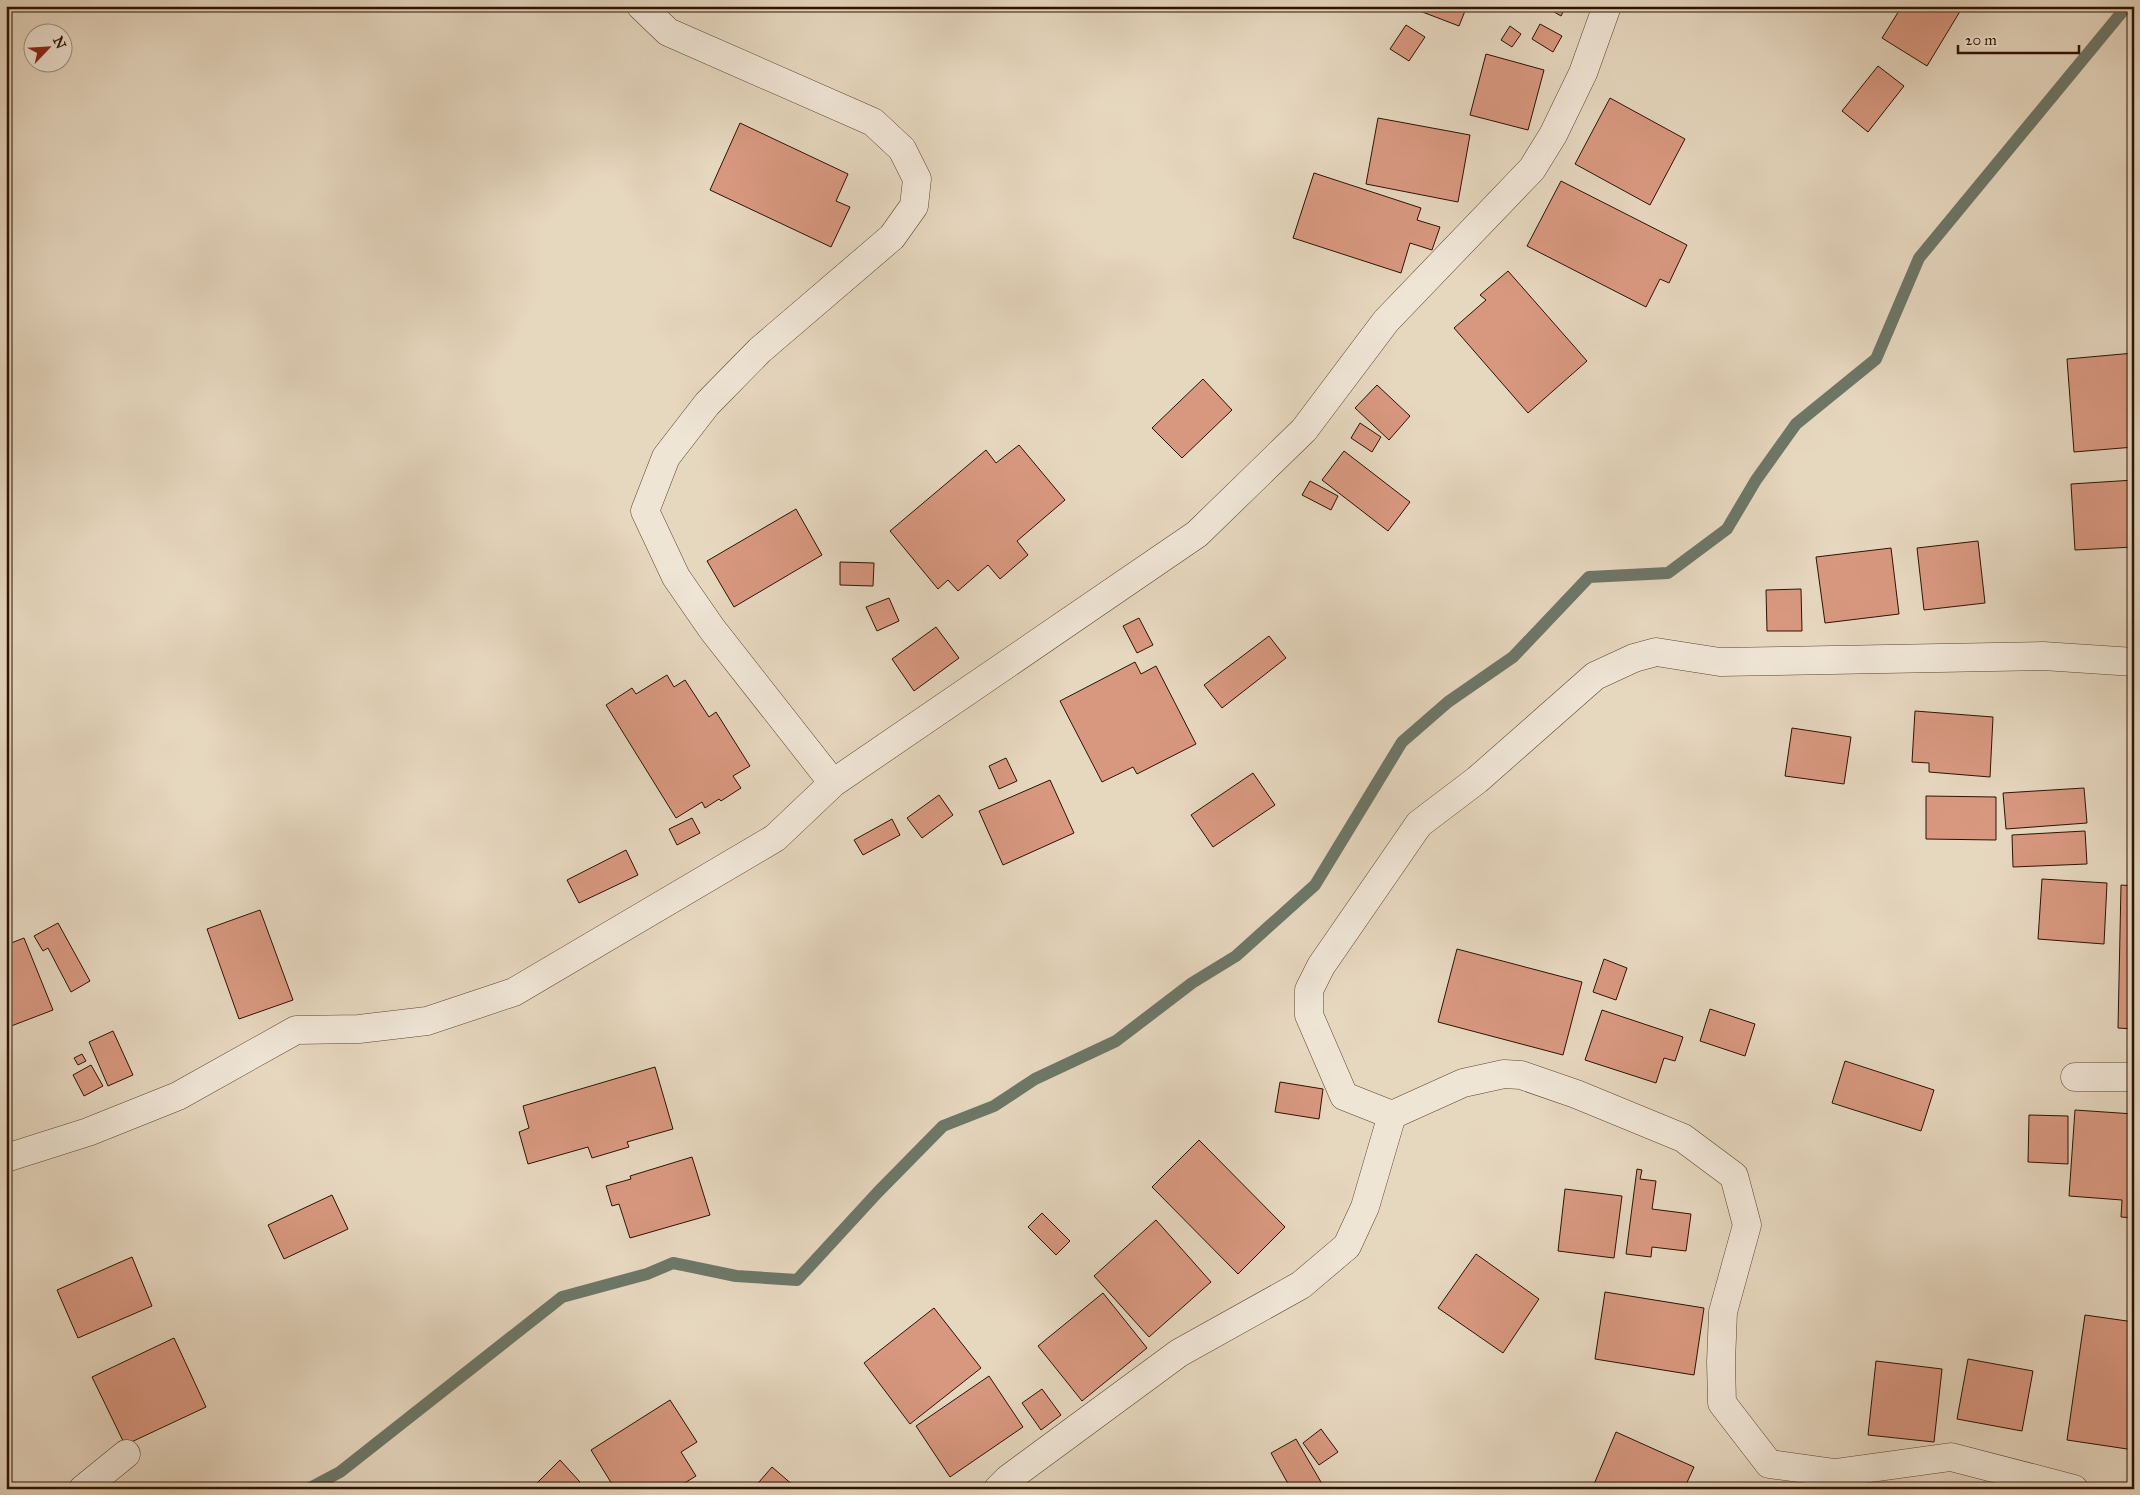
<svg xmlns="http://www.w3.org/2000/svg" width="2140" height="1495" viewBox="0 0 2140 1495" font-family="'IM FELL Great Primer',serif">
	<rect width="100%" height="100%" fill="#e6d7bf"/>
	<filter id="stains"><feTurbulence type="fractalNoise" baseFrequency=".004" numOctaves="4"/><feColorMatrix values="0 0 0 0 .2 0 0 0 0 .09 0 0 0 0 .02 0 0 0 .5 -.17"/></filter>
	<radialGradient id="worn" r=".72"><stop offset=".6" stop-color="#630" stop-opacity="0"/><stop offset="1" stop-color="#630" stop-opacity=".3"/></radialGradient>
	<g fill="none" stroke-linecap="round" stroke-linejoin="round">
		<path stroke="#6d7767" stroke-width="12" d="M308 1489 340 1472 562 1297 647 1274 673 1263 736 1276 797 1280 878 1192 943 1126 994 1106 1035 1079 1116 1041 1192 983 1236 956 1315 885 1402 742 1448 702 1513 657 1589 577 1668 573 1727 529 1756 480 1796 424 1876 359 1919 258 2127 6"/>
	</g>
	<path fill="#d89880" stroke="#2e1200" d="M1412 6H1467L1459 26 1412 8Z
		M1544 6H1566L1561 16Z
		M1902 6H1958L1962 8 1927 66 1882 38Z
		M1540 24 1562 36 1553 52 1532 39Z
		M1406 25 1425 37 1409 61 1390 49Z
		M1510 26 1521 34 1512 47 1501 40Z
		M1486 54 1544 70 1528 130 1470 115Z
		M1878 66 1904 86 1868 132 1842 111Z
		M1610 98 1685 139 1650 205 1575 164Z
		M1378 118 1470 135 1458 202 1366 184Z
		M740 123 848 174 836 201 850 207 831 247 710 190Z
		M1314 173 1421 208 1417 220 1440 227 1432 250 1410 243 1401 273 1293 238Z
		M1561 181 1687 245 1669 283 1660 279 1646 307 1527 246Z
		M1508 271 1587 361 1528 413 1454 328 1486 300 1480 295Z
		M2134 353V447L2074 452 2067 359Z
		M1203 379 1232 410 1182 458 1152 428Z
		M1377 385 1410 416 1389 440 1355 408Z
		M1360 423 1381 437 1372 452 1351 438Z
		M1019 445 1065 500 1017 541 1028 555 1000 579 988 565 958 591 948 580 938 589 890 531 986 450 996 463Z
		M1344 451 1410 502 1388 531 1322 480Z
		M2134 480V547L2075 550 2071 484Z
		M1310 481 1338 496 1331 510 1302 495Z
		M796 509 822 555 734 607 707 561Z
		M1978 541 1985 603 1924 610 1917 548Z
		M1891 548 1899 614 1825 623 1816 557Z
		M840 562 874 563 873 586 840 585Z
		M1801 589 1802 631H1767L1766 590Z
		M889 598 899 621 877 631 866 607Z
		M1139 618 1153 645 1137 653 1123 626Z
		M936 627 959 658 914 691 892 659Z
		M1269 636 1286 658 1222 708 1204 685Z
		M1135 662 1141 674 1156 666 1196 744 1137 774 1133 767 1102 782 1060 701Z
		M667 675 674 687 685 680 709 717 716 712 750 766 733 776 741 788 721 801 719 799 705 808 702 802 676 818 606 705 632 688 636 694Z
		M1915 711 1993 717 1990 777 1929 772V763L1912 762Z
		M1792 728 1851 737 1844 784 1785 776Z
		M1006 758 1017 781 999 789 989 766Z
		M1253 773 1275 805 1213 847 1191 815Z
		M1050 780 1074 833 1003 865 979 811Z
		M2084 788 2087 823 2006 829 2003 793Z
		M939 795 953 815 922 838 907 818Z
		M1926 796 1996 797V840L1926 839Z
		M692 818 700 833 677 845 669 829Z
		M892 819 900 835 863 855 854 840Z
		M2085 831 2087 864 2013 867 2012 835Z
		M626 850 638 875 579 903 567 880Z
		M2042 879 2107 883 2104 944 2038 939Z
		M2121 885 2134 886V1029L2118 1028Z
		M260 910 293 1000 239 1019 207 929Z
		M58 923 90 981 71 992 48 948 43 951 34 936Z
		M24 938 53 1010 6 1028V945Z
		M1457 949 1582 982 1563 1055 1438 1022Z
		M1604 959 1627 968 1616 1000 1593 992Z
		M1710 1009 1755 1024 1745 1056 1700 1041Z
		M1602 1010 1683 1037 1675 1061 1664 1058 1656 1083 1585 1060Z
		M113 1031 133 1075 108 1086 89 1042Z
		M82 1054 86 1061 78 1065 74 1058Z
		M1845 1061 1934 1090 1921 1131 1832 1103Z
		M91 1065 103 1086 84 1096 73 1075Z
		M655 1067 673 1129 627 1142 629 1147 592 1158 588 1147 528 1164 519 1132 529 1128 523 1106Z
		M1280 1082 1323 1089 1319 1119 1275 1112Z
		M2075 1110 2134 1114V1218L2121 1217 2122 1200 2069 1196Z
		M2029 1115 2068 1116V1164L2028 1162Z
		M1199 1140 1285 1227 1238 1274 1152 1187Z
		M692 1157 710 1215 630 1238 619 1204 612 1206 606 1186 631 1179 630 1176Z
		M1637 1169 1642 1170 1640 1179 1656 1181 1652 1209 1691 1214 1686 1251 1652 1247 1651 1257 1626 1254Z
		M1565 1189 1622 1196 1614 1258 1558 1251Z
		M332 1195 348 1229 284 1259 268 1225Z
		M1042 1213 1070 1241 1056 1255 1028 1227Z
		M1156 1220 1211 1282 1149 1337 1094 1276Z
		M1476 1254 1539 1299 1503 1353 1438 1308Z
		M132 1257 152 1306 78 1338 57 1290Z
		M1605 1292 1704 1308 1694 1375 1595 1359Z
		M1103 1293 1147 1348 1082 1401 1038 1346Z
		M934 1308 981 1368 910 1424 864 1363Z
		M2085 1315 2134 1322V1450L2067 1440Z
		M174 1338 206 1407 125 1445 92 1377Z
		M1968 1359 2033 1371 2022 1431 1957 1419Z
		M1876 1361 1942 1369 1934 1442 1868 1435Z
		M989 1376 1023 1427 950 1477 916 1426Z
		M1042 1389 1061 1415 1041 1430 1022 1403Z
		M670 1400 697 1442 681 1452 696 1476 675 1489H615L591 1450Z
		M1321 1429 1338 1452 1319 1465 1303 1443Z
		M1616 1432 1694 1467 1684 1489H1592Z
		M1296 1439 1325 1489H1291L1271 1453Z
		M560 1460 580 1482 573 1489H531Z
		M772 1467 794 1486 792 1489H753Z"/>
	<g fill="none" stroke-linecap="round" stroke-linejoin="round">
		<defs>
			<path id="street" d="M641 6 668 32 873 122 902 149 917 179 914 206 892 237 760 350 707 404 666 457 645 511 676 577 712 629 833 783
				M2075 1077H2134
				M6 1158 88 1132 178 1096 296 1030 359 1029 427 1021 514 992 775 838 833 783 1197 534 1304 430 1386 321 1532 169 1553 135 1583 73 1607 6
				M83 1489 126 1454
				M998 1489 1008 1479 1179 1353 1301 1285 1347 1246 1365 1207 1392 1115
				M2074 1489 1951 1457 1835 1473 1769 1464 1722 1403 1721 1362 1723 1312 1747 1225 1734 1176 1683 1138 1576 1094 1521 1075 1504 1074 1463 1083 1392 1115 1344 1096 1309 1015V990L1321 966 1419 824 1477 780 1595 676 1634 658 1656 652 1720 662 2043 656 2134 662"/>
		</defs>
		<use href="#street" stroke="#5c4330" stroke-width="29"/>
		<use href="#street" stroke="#efe5d5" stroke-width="28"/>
	</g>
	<rect width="2140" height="1495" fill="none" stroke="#e6d7bf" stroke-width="25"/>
	<rect x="8" y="8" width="2125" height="1480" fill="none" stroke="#2e1200" stroke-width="2.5"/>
	<rect x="12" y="12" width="2115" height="1470" fill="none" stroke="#2e1200"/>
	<g transform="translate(48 48) rotate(65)"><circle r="24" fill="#efe5d5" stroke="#a29180"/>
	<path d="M0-4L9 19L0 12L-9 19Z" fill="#8f2418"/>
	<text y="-8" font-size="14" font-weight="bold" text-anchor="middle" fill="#2e1200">N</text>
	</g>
	<path d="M1958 45v8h121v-8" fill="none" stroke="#2e1200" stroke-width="2.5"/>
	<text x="1965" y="45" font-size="15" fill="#2e1200" stroke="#efe5d5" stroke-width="4" paint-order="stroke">20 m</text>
	<rect width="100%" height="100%" filter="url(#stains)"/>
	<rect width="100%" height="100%" fill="url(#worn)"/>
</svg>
